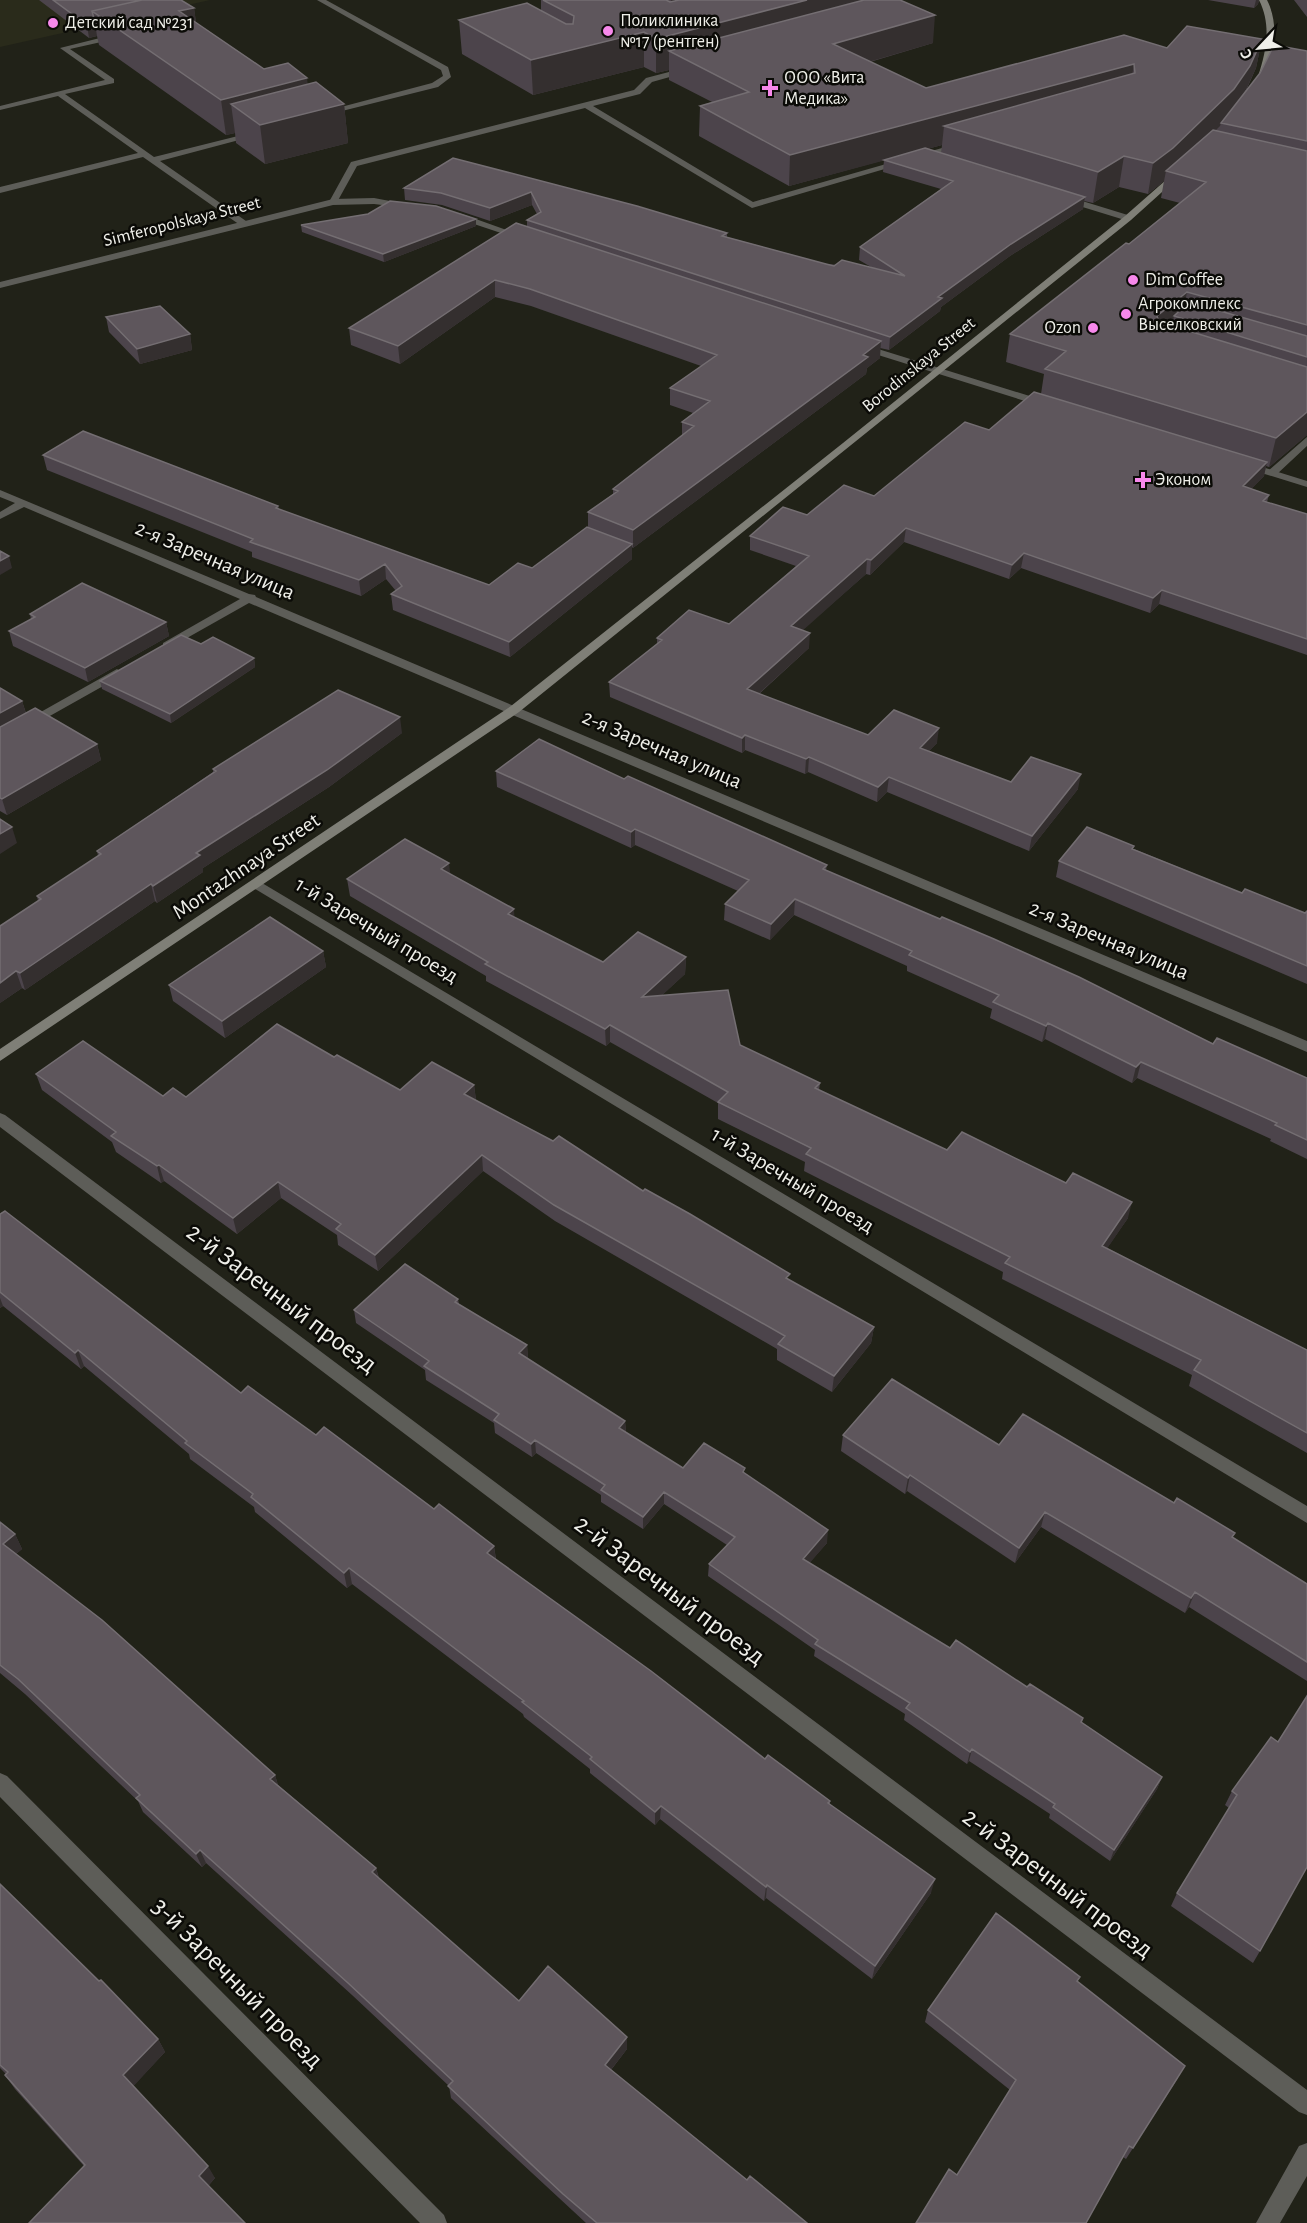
<svg xmlns="http://www.w3.org/2000/svg" width="1307" height="2223" viewBox="0 0 1307 2223" font-family="'Alegreya Sans',sans-serif">
	<rect width="100%" height="100%" fill="#212218"/>
	<path fill="#2a2b1b" d="M0 0H210L0 47Z"/>
	<g fill="none" stroke-linecap="round" stroke-linejoin="round">
		<path fill="#5d5d58" fill-rule="evenodd" d="M317 0H326L448 67 451 77 438 87 322 116V112L432 83 443 76 441 70Z
			M116 34 119 38 70 49 114 79V83L65 94 154 157 258 131V135L160 161 246 221V225H240L143 157 0 193V187L138 153 58 96 0 110V106L105 80 60 48Z
			M688 67 691 71 652 82 640 94 593 106 753 202 956 144 963 146 752 208 585 108 357 166 336 204 329 202 351 162 634 90 646 78Z
			M1066 196 1131 216 1132 218 1128 221 1063 201 1062 199Z
			M1307 437V446L1276 475H1268V471Z"/>
		<path fill="#5d5d58" fill-rule="evenodd" d="M374 198 411 205 407 208 374 204 333 205 0 288V282L333 199Z
			M453 213H459L526 237 519 239 453 217Z
			M862 344 1049 402 1050 404 1041 406 859 349 857 347Z
			M1246 462 1307 481V487L1242 467 1241 465Z
			M0 490 249 594 255 595 256 597 1307 1041V1052L249 603 171 647H163V643L240 599 24 507 0 519V512L15 503 0 497Z
			M117 669 123 673 121 676 0 744V735Z
			M257 880 1307 1506V1523L252 887 250 884 252 881Z
			M0 1113 5 1115 1307 2090V2115L1299 2112 0 1127Z
			M0 1773 7 1776 444 2215 447 2223H420L0 1797Z
			M1307 2143V2176L1280 2223H1256L1299 2146Z"/>
		<path fill="#7f7f77" fill-rule="evenodd" d="M1259 0H1267C1280 26 1273 51 1266 77L1262 79 1258 77C1266 51 1272 26 1259 0Z
			M1175 172 1182 174 1131 220 519 712 0 1061V1049L511 706 843 443 1125 216Z"/>
	</g>
	<path fill="#4c444b" fill-rule="evenodd" d="M39 0H181L194 8 196 23 264 69 307 84 344 104 348 143 265 164 236 143 235 133 226 135 99 45 97 36 89 38Z
		M541 0H900L933 43 870 62 926 88 1167 48 1262 39 1256 68 1245 93 1307 51V435L1269 467 1266 466 1264 476 1251 489 1269 495 1267 502 1307 514V655L1159 604 1150 613 1021 568 1009 579 904 542 870 575 866 574 802 630 809 648 759 694 868 735 937 743 929 751 1011 782 1078 789 1029 851 887 792 877 802 808 772 805 774 745 750 742 753 610 697 609 682 657 644V638L729 624 796 566 750 550V536L807 515 874 496 989 430 1041 394 1044 374 1006 362 1010 334 1129 244 1180 203 1161 198 1164 181 1148 194 1119 187 1093 203 1084 201 1083 209 1010 256 941 307 940 311 889 350 880 348V358L867 368 866 374 633 548 632 547V559L510 657 393 610 391 594 396 591 386 579 361 596 252 557V552L47 470 43 455 278 506 279 509 489 585 532 568 588 528V512L613 494V489L682 436V422L693 413 670 405V388L701 366 531 306 495 297 400 364 351 345 349 328 527 227V220L537 214 532 205 490 221 442 205 405 200 404 188 453 158 727 233V237L826 264 871 267 859 260 860 247 941 189 883 172 884 160 789 186 699 136 700 106 712 102 669 80V70L656 73 644 67 533 95 462 54 459 20 541 10ZM942 145 941 153 927 149Z
		M1208 0H1259L1258 4 1254 8Z
		M1294 0H1307V17Z
		M301 225 476 226 384 262 302 232Z
		M106 317 190 334 192 350 140 364 109 332Z
		M30 614 166 622 169 636 88 682 13 646 9 631 31 619Z
		M201 644 254 658 255 667 171 723 102 689 100 681Z
		M0 688 22 701 26 713 97 744 101 760 7 815 0 811Z
		M402 733 329 787 203 868V872L157 903 155 901 25 990 22 988 0 1003 38 901 37 896 98 856 97 851 213 772V769Z
		M496 771 624 779 827 865 826 870 1213 1044 1307 1078V1159L1270 1141 1271 1139 1137 1078 1132 1083 1045 1039 1042 1042 990 1018 992 1009 907 971V966L794 915 770 940 724 920 725 904 738 891 635 845 631 848 497 787Z
		M1134 849 1242 893 1305 913 1307 911V984L1056 877 1059 861Z
		M450 874 514 909V917L603 962 686 957 685 974 662 995 740 1045 820 1083 819 1090 947 1150 1128 1218 1107 1248 1307 1350V1453L1189 1386 1192 1375 1002 1279 1003 1272 804 1171 805 1162 718 1119V1103L610 1042 606 1046 486 981V976L350 896 347 879Z
		M323 951 326 967 225 1038 173 1001 169 985Z
		M334 1057 400 1090 474 1085 476 1100 643 1191 789 1280 874 1327 871 1343 832 1392 777 1360V1349L555 1221 483 1171 378 1271 338 1245 337 1235 281 1198 237 1234 164 1181 161 1183 116 1152 112 1142 42 1090 36 1074 163 1096 186 1097Z
		M0 1214 241 1393 316 1435 494 1546 496 1559 765 1759 830 1801V1804L931 1893 872 1979 766 1898 764 1901 660 1819 655 1825 590 1773V1769L524 1717 523 1714 352 1584 347 1588 255 1512 254 1507 190 1459 189 1454 84 1366 81 1369 3 1306 0 1308Z
		M458 1299 459 1304 527 1345 528 1359 625 1421 626 1432 683 1468 745 1473 827 1543 809 1563 950 1648 1027 1687 1083 1718 1082 1723 1162 1777 1157 1789 1110 1861 1049 1818 1050 1814 969 1761 967 1764 904 1720 905 1714 814 1656 815 1650 708 1576 709 1564 727 1545 664 1504 643 1529 601 1502V1495L536 1453 532 1457 495 1433 494 1423 426 1380 425 1370 356 1323 354 1310Z
		M843 1435 999 1445 1233 1538 1307 1584V1681L1189 1607 1185 1613 1041 1527 1015 1563 907 1491 905 1494 841 1451Z
		M0 1522 15 1534 22 1549 16 1554 275 1775 278 1785 376 1868 379 1878 519 2001 627 2037V2049L611 2070 747 2180 807 2223H586L451 2098 449 2086 352 1995 206 1863 202 1867 143 1812 138 1801 25 1694 0 1673Z
		M1278 1742 1260 1951 1253 1963 1171 1906 1177 1893 1229 1808 1225 1805 1232 1791Z
		M0 1884 158 2039 165 2052 133 2086 215 2178 209 2185 84 2166 15 2089 5 2075 6 2074 0 2068Z
		M1078 1982 1178 2078 1126 2159 1123 2157 957 2175 1010 2090 925 2022 928 2010Z"/>
	<path fill="#342f2f" d="M671 0H871L669 51V70L656 73V39L670 27Z
		M1256 0H1259L1258 4 1254 8Z
		M194 8 199 42 179 11Z
		M935 15 933 43 831 73 833 44Z
		M95 23 97 36 89 38 87 25Z
		M644 32V67L533 95 531 60Z
		M1262 39 1256 68 1243 96 1221 123 1220 126 1173 173 1166 171 1164 181 1148 194 1153 163Z
		M1134 64 1129 94 944 126 942 145 789 186 790 155Z
		M307 78 311 112 344 104 348 143 265 164 260 125 231 104 235 133 226 135 221 100Z
		M1124 156 1119 187 1093 203 1098 172Z
		M531 192 532 205 490 221V208Z
		M1085 197 1083 209 1010 256 941 307 940 311 889 350 890 337 938 297 1011 244Z
		M476 219V226L384 262 383 254Z
		M495 280V297L400 364 398 346Z
		M1187 292 1182 318 1174 316 1172 328 1152 344 1157 316Z
		M190 334 192 350 140 364 137 349Z
		M881 341 880 358 867 368 866 374 633 548V530Z
		M1307 412V435L1269 467 1276 438Z
		M1267 462 1264 476 1240 501 1243 486Z
		M906 528 904 542 870 575 871 560Z
		M632 544V559L510 657 509 642Z
		M1024 553 1021 568 1009 579 1012 565Z
		M9 556 12 568 0 575V561Z
		M867 559 866 574 791 641V626Z
		M385 564 386 579 361 596 359 580Z
		M1162 590 1159 604 1150 613 1153 598Z
		M166 622 169 636 88 682 85 668Z
		M810 633 809 648 747 704V689Z
		M254 658 255 667 171 723 170 714Z
		M22 701 27 717 0 732V713Z
		M400 717 402 733 329 787 203 868V872L157 903 153 886 196 853Z
		M939 728 937 743 918 763 920 748Z
		M745 735V750L742 753V738Z
		M97 744 101 760 7 815 2 799Z
		M809 757 808 772 805 774 806 759Z
		M1081 774 1078 789 1029 851 1032 836Z
		M889 777 887 792 877 802 878 787Z
		M12 827 17 843 0 854V834Z
		M635 829V845L631 848V832Z
		M449 863 451 880 441 869Z
		M151 884 155 901 25 990 20 973Z
		M795 899 794 915 770 940 771 924Z
		M514 909 515 926 508 914Z
		M323 951 326 967 225 1038 222 1021Z
		M686 957 685 974 642 1014V997Z
		M16 971 22 988 0 1003V983Z
		M1048 1023 1045 1039 1042 1042 1046 1026Z
		M610 1025V1042L606 1046 605 1029Z
		M1141 1062 1137 1078 1132 1083 1136 1067Z
		M474 1085 476 1101 464 1094Z
		M482 1155 483 1171 378 1271 375 1255Z
		M159 1165 164 1181 161 1183 157 1166Z
		M278 1182 281 1198 237 1234 233 1218Z
		M1132 1202 1128 1218 1098 1262 1102 1246Z
		M0 1298 3 1306 0 1308Z
		M874 1327 871 1343 832 1392 834 1376Z
		M527 1345 528 1358 521 1367 519 1353Z
		M78 1350 84 1366 81 1369 75 1353Z
		M625 1421 626 1434 619 1428Z
		M535 1440 536 1453 532 1457 531 1444Z
		M910 1475 907 1491 905 1494 908 1478Z
		M664 1492V1504L643 1529V1517Z
		M1045 1512 1041 1527 1015 1563 1019 1548Z
		M828 1530 827 1543 802 1572 803 1559Z
		M15 1534 22 1549 10 1559 3 1544Z
		M494 1546 496 1562 487 1553Z
		M349 1568 352 1584 347 1588 344 1573Z
		M1195 1592 1189 1607 1185 1613 1191 1598Z
		M972 1749 969 1761 967 1764 970 1752Z
		M275 1775 279 1789 270 1779Z
		M1162 1777 1157 1789 1110 1861 1114 1850Z
		M661 1806 660 1819 655 1825V1812Z
		M200 1850 206 1863 202 1867 196 1854Z
		M376 1868 379 1881 372 1872Z
		M935 1879 931 1893 872 1979 875 1966Z
		M767 1885 766 1898 764 1901 766 1887Z
		M627 2037V2049L606 2076 605 2065Z
		M158 2039 165 2052 131 2089 123 2075Z
		M208 2166 215 2178 206 2188 199 2176Z"/>
	<path fill="#5e565c" stroke="#746e72" stroke-width="1.5" d="M53 0H142L92 11 95 23 87 25Z
		M142 0H181L194 8 179 11 264 69 288 63 307 78 221 100 92 11Z
		M543 0H666L670 2 679 0H807L656 39 644 32 531 60 459 20 527 3 566 24H573L574 16Z
		M864 0H900L935 15 833 44 926 88 1124 35 1167 48 1187 26 1262 39 1250 66 1234 89 1173 148 1153 163 1124 156 1098 172 944 126 1135 73 1134 64 790 155 700 106 749 92 669 51Z
		M1274 45 1307 51V141L1221 123 1260 73Z
		M316 82 344 104 260 125 231 104Z
		M1213 130 1307 151V325L1187 292 1157 316 1159 322 1307 367V412L1276 438 1045 369 1066 351 1010 334 1126 243 1129 244 1206 182 1166 171Z
		M925 148 1085 197 1011 244 938 297 942 298 890 337 527 220 541 212 531 192 490 208 441 193 404 188 453 158 637 206 727 233 722 236 826 264 834 266 842 260 905 276 860 247 953 181 884 160Z
		M390 201 436 206 476 219 383 254 301 225 368 214Z
		M516 223 881 341 863 355 868 357 633 530 588 512 618 491 613 489 694 426 682 422 710 401 670 388 717 355 530 289 495 280 398 346 349 328Z
		M1189 302 1307 336V357L1174 316Z
		M160 306 190 334 137 349 106 317Z
		M1034 392 1267 462 1243 486 1269 495 1263 501 1307 514V639L1162 590 1153 598 1024 553 1012 565 906 528 871 560 867 559 791 626 810 633 747 689 868 735 894 710 939 728 920 748 1011 782 1031 757 1081 774 1032 836 889 777 878 787 809 757 806 759 745 735 742 738 609 682 662 640 657 638 689 610 729 624 809 556 750 536 783 507 807 515 844 485 874 496 965 422 989 430Z
		M83 431 278 506 276 508 489 585 518 563 532 568 587 527 632 544 509 642 391 594 402 586 385 564 359 580 250 542 253 539 43 455Z
		M0 551 9 556 0 561Z
		M82 583 166 622 85 668 9 631 35 617 30 614Z
		M181 635 201 644 213 637 254 658 170 714 100 681Z
		M0 688 22 701 0 713Z
		M338 690 400 717 327 770 196 853 200 855 153 886 151 884 20 973 16 971 0 983V926L41 899 37 896 101 854 97 851 216 771 213 769Z
		M35 708 97 744 2 799 0 798V727Z
		M539 739 624 779 628 776 827 865 823 869 940 919 942 917 994 939 1079 977 1213 1044 1217 1038 1307 1078V1140L1275 1125 1277 1123 1141 1062 1136 1067 1048 1023 1046 1026 993 1002 999 995 909 955 912 951 795 899 771 924 725 904 749 880 635 829 631 832 496 771Z
		M0 819 12 827 0 834Z
		M1087 827 1134 846 1132 849 1242 893 1245 889 1305 913 1307 911V966L1059 861Z
		M405 839 449 863 441 869 514 909 508 914 603 962 638 932 686 957 642 997 728 990 740 1045 820 1083 815 1088 947 1150 962 1132 1066 1183 1073 1173 1132 1202 1102 1246 1307 1350V1433L1194 1370 1201 1360 1005 1263 1010 1257 806 1154 811 1148 718 1102 728 1092 610 1025 605 1029 485 964 488 962 347 879Z
		M270 917 323 951 222 1021 169 985Z
		M277 1024 334 1057 337 1055 400 1090 432 1062 474 1085 464 1094 553 1141 559 1136 643 1191 645 1189 690 1214 790 1274 786 1278 874 1327 834 1376 778 1344 785 1336 554 1205 482 1155 375 1255 336 1229 341 1224 278 1182 233 1218 159 1165 157 1166 111 1136 116 1132 36 1074 83 1041 163 1096 173 1088 186 1097Z
		M5 1211 241 1393 248 1386 316 1435 324 1427 434 1509 439 1504 494 1546 487 1553 651 1671 765 1759 768 1755 830 1801 828 1803 935 1879 875 1966 767 1885 766 1887 661 1806 655 1812 590 1759 592 1757 522 1702 524 1701 349 1568 344 1573 251 1497 253 1494 185 1443 187 1441 78 1350 75 1353 0 1292V1214Z
		M405 1264 458 1299 455 1302 527 1345 519 1353 625 1421 619 1428 683 1468 704 1443 745 1468 743 1472 828 1530 803 1559 950 1648 956 1640 1027 1687 1030 1684 1083 1718 1081 1722 1162 1777 1114 1850 1053 1807 1055 1804 972 1749 970 1752 906 1708 910 1703 815 1644 818 1640 709 1564 735 1537 664 1492 643 1517 601 1490 605 1485 535 1440 531 1444 494 1420 499 1414 424 1366 429 1361 354 1310Z
		M892 1379 999 1445 1023 1414 1174 1503 1177 1498 1235 1533 1232 1537 1307 1584V1662L1195 1592 1191 1598 1045 1512 1019 1548 910 1475 908 1478 843 1435Z
		M0 1522 15 1534 3 1544 102 1620 275 1775 270 1779 376 1868 372 1872 519 2001 548 1966 627 2037 605 2065 747 2180 750 2176 807 2223H597L563 2194 448 2086 453 2081 348 1983 200 1850 196 1854 136 1798 140 1795 18 1679 0 1665Z
		M1307 1696V1867L1260 1951 1177 1893 1237 1795 1232 1791 1271 1737 1278 1742Z
		M0 1884 99 1981 101 1980 158 2039 123 2075 208 2166 199 2176 245 2223H29L85 2165 5 2075 8 2072 0 2065Z
		M996 1913 1080 1977 1077 1981 1185 2066 1133 2148 1129 2146 1086 2223H916L949 2169 957 2175 1016 2080 928 2010Z"/>
	<g fill="#f788eb" stroke="#0b0b07" stroke-width="2">
		<circle cx="53" cy="23" r="6"/>
		<circle cx="608" cy="31" r="6"/>
		<path d="M767 79h6v6h6v6h-6v6h-6v-6h-6v-6h6z"/>
		<circle cx="1133" cy="280" r="6"/>
		<circle cx="1126" cy="314" r="6"/>
		<circle cx="1093" cy="328" r="6"/>
		<path d="M1140 471h6v6h6v6h-6v6h-6v-6h-6v-6h6z"/>
	</g>
	<g text-anchor="middle" dominant-baseline="central" stroke-width="5" stroke-linejoin="round" paint-order="stroke">
		<g font-size="18" fill="#efefe9" stroke="#0b0b07" text-anchor="start">
			<text x="620" y="21">Поликлиника<tspan x="620" dy="21">№17 (рентген)</tspan></text>
			<text x="65" y="23">Детский сад №231</text>
			<text x="784" y="78">ООО «Вита<tspan x="784" dy="21">Медика»</tspan></text>
			<text x="1145" y="280">Dim Coffee</text>
			<text x="1138" y="304">Агрокомплекс<tspan x="1138" dy="21">Выселковский</tspan></text>
			<text x="1081" y="328" text-anchor="end">Ozon</text>
			<text x="1155" y="480">Эконом</text>
		</g>
		<g font-size="18" fill="#efefe9" stroke="#0b0b07">
			<text transform="translate(182 222) rotate(-14)">Simferopolskaya Street</text>
			<text transform="translate(919 365) rotate(-39)">Borodinskaya Street</text>
		</g>
		<g font-size="22" fill="#efefe9" stroke="#0b0b07">
			<text transform="translate(215 560) rotate(23)">2-я Заречная улица</text>
			<text transform="translate(662 749) rotate(23)">2-я Заречная улица</text>
			<text transform="translate(246 866) rotate(-34)">Montazhnaya Street</text>
			<text transform="translate(377 930) rotate(31)">1-й Заречный проезд</text>
			<text transform="translate(1109 940) rotate(23)">2-я Заречная улица</text>
			<text transform="translate(793 1180) rotate(31)">1-й Заречный проезд</text>
		</g>
		<g font-size="27" fill="#efefe9" stroke="#0b0b07">
			<text transform="translate(282 1298) rotate(37)">2-й Заречный проезд</text>
			<text transform="translate(670 1590) rotate(37)">2-й Заречный проезд</text>
			<text transform="translate(1058 1883) rotate(37)">2-й Заречный проезд</text>
			<text transform="translate(238 1983) rotate(45)">3-й Заречный проезд</text>
		</g>
	</g>
	<g transform="translate(1259 48) rotate(244)" stroke="#0b0b07" stroke-width="4.5" paint-order="stroke">
	<path d="M0-4.5L10 22L0 15L-10 22Z" fill="#efefe9"/>
	<text y="-9" font-size="16" font-weight="bold" text-anchor="middle" fill="#efefe9">С</text>
	</g>
</svg>
